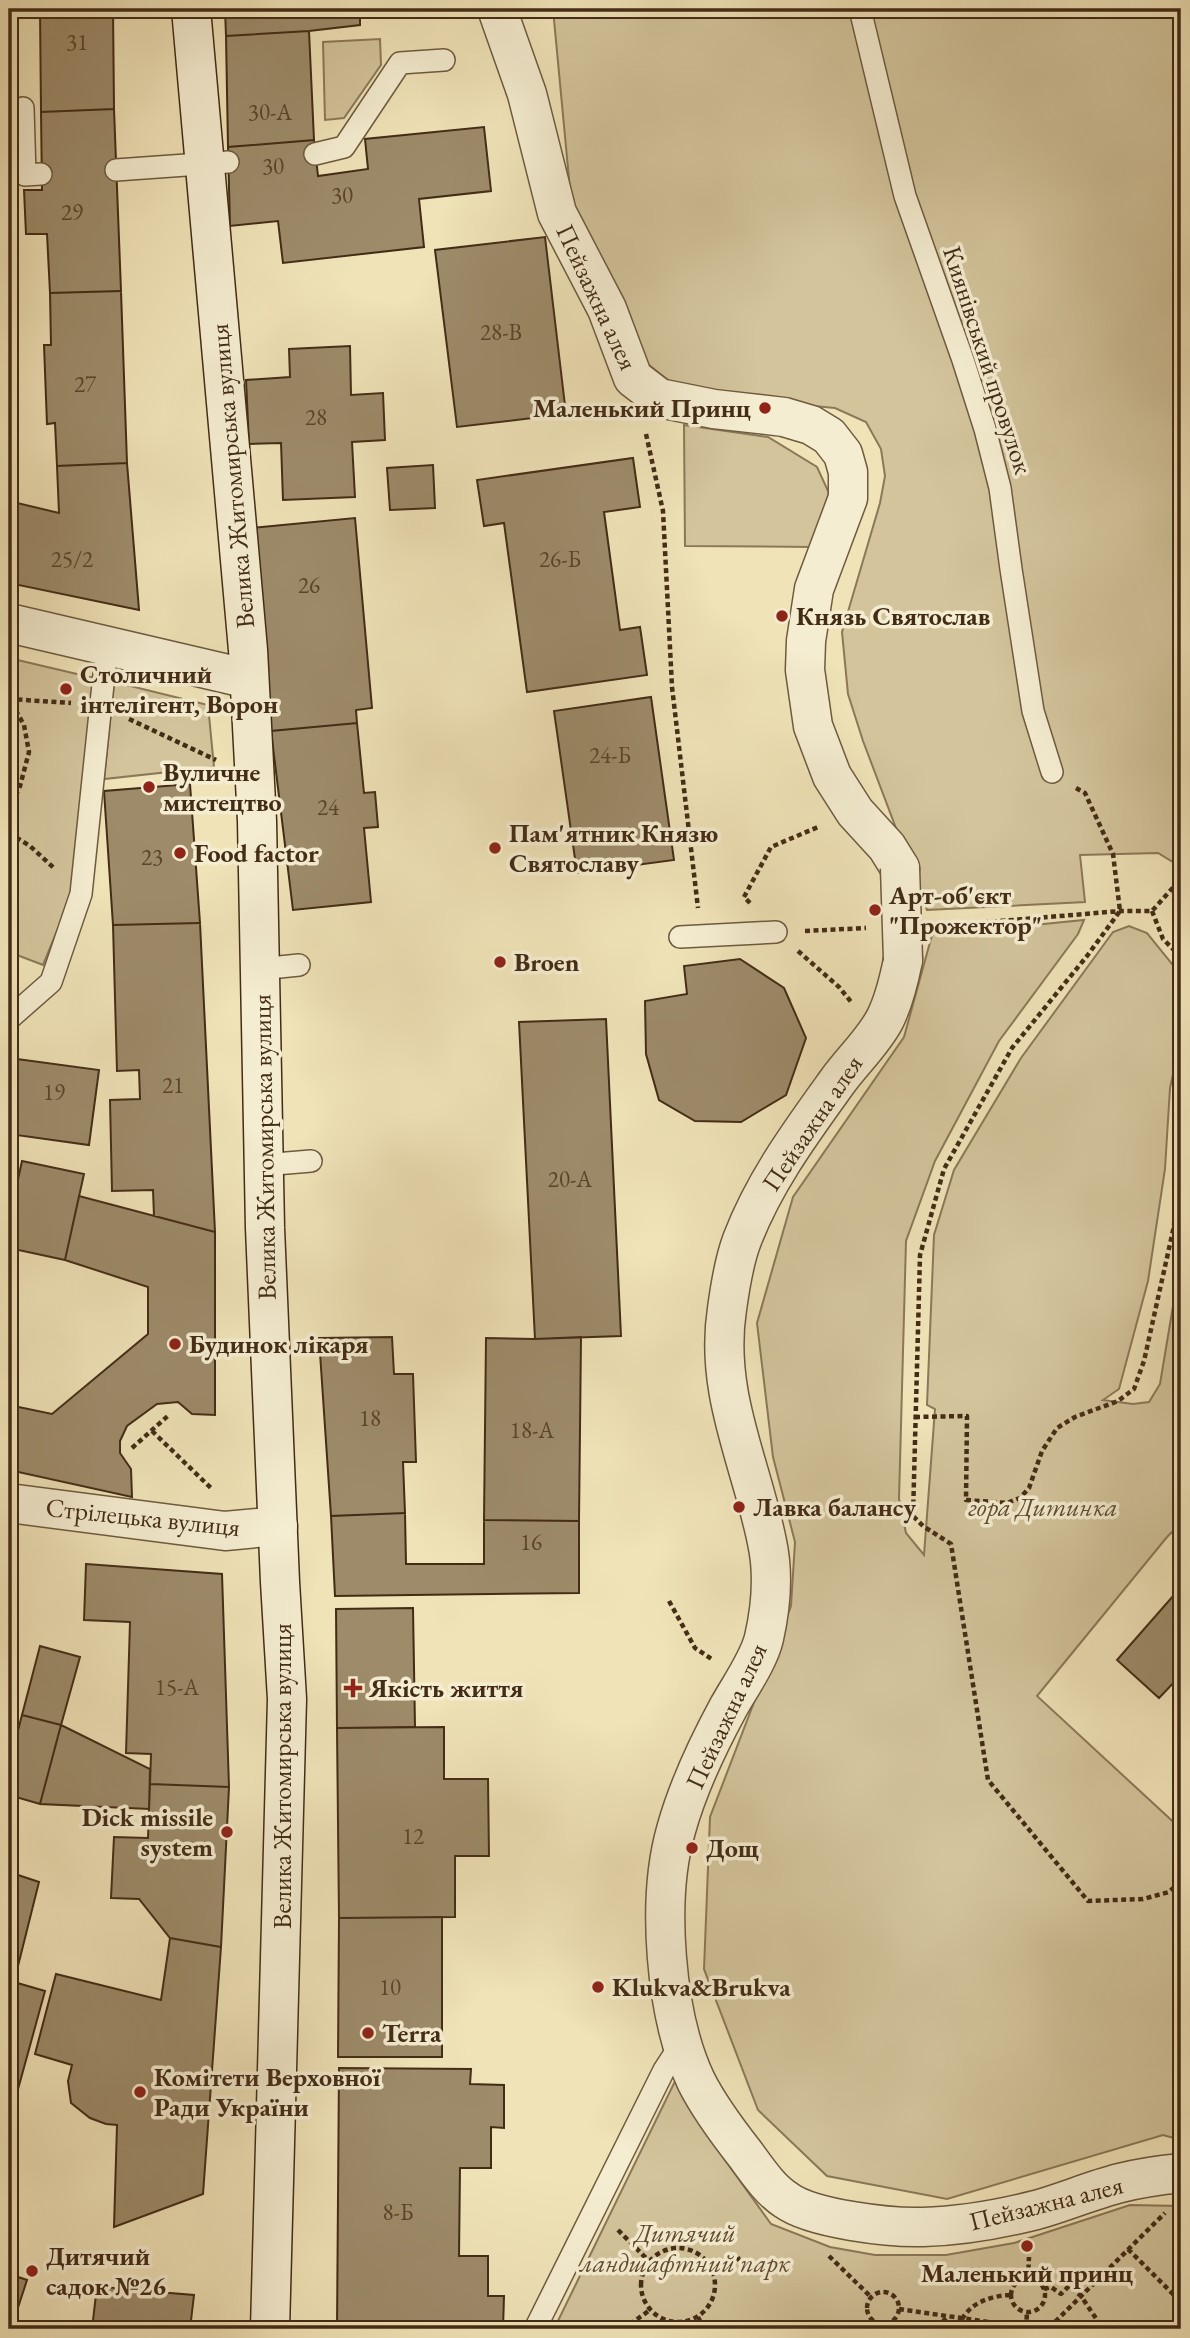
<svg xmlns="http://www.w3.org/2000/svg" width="1190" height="2338" viewBox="0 0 1190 2338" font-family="'EB Garamond',serif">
	<rect width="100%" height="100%" fill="#f0e3b8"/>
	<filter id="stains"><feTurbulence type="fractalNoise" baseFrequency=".00286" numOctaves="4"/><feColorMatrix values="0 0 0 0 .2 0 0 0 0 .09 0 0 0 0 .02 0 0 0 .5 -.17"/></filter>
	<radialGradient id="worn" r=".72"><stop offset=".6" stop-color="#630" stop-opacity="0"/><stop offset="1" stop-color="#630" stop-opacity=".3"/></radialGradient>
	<path fill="#d3c49c" stroke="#8b7859" stroke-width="2" d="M553 9H1181V867L1158 853 1080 855 1085 902 927 910 863 741 848 694 842 632 880 503 885 476 881 449 866 422 835 408 686 394 640 358 571 200Z
		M380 39 381 65 344 118 325 120 323 42Z
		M684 425 768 437 817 467 829 493 814 547 685 546Z
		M9 658 94 678 74 890 43 965 9 952Z
		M114 682 208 705 214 767 104 779Z
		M1084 920 1078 934 999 1041 935 1161 906 1241 899 1499 906 1533 924 1555 935 1409 927 1405 934 1235 954 1170 1021 1058 1113 932 1129 926 1147 933 1181 975V1038L1170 1088 1165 1169 1148 1281 1119 1389 1103 1400 1133 1404 1149 1402 1160 1384 1181 1258V1523L1167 1537 1037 1696 1181 1829V2140L1163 2135 947 2199 827 2176 758 2110 704 1969 710 1817 791 1606 795 1542 773 1457 757 1323 793 1197 904 1037 932 935Z
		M680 2071 725 2160 771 2224 830 2247 875 2255H946L1014 2243 1130 2205 1181 2206V2329H554Z"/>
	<path fill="#9d8b6a" stroke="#432c16" stroke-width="2" d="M40 9H113L114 109 41 112Z
		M225 9H360V25L309 31 226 36Z
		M309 31 314 140 228 147 226 36Z
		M114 109 121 291 50 293 47 234H26L24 190H42L41 112Z
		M484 127 491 191 419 199 424 247 283 263 278 221 230 226 228 147 314 140 318 176 368 169 365 139Z
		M545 237 566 414 457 427 435 250Z
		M121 291 127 463 57 466 55 423 47 424 44 345H51L50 293Z
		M350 346 351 395 383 393 385 440 352 442 355 497 283 500 281 443 249 444 246 380 290 377 289 349Z
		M633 458 640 507 604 512 620 630 640 627 647 675 527 692 504 523 484 526 477 480Z
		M127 463 139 610 9 583V501L59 513 57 466Z
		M433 465 435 508 390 510 387 468Z
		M355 518 372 708 356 710 357 723 271 731 252 528Z
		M651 697 674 860 577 873 554 711Z
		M357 723 364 793 375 792 378 827 364 828 371 902 293 910 271 731Z
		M190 784 200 923 113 925 104 791Z
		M200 923 215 1232 154 1216 153 1190 112 1191 110 1100 140 1099 139 1070 117 1071 113 925Z
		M740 959 784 988 806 1038 786 1095 741 1122 695 1121 659 1100 646 1054 645 1001 687 994 684 966Z
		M606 1019 621 1336 535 1339 519 1022Z
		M17 1059 99 1070 89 1145 9 1134V1114Z
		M22 1161 84 1174 65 1260 9 1248V1182L17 1184Z
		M79 1196 215 1232V1415L192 1414 178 1402 157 1404 127 1426 120 1441V1453L131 1469 132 1497 9 1470V1405L52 1414 148 1334V1287L65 1260Z
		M392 1337 394 1374H413L416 1462H403L405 1513 331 1516 319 1338Z
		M581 1337 579 1521 484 1520 486 1338 535 1339Z
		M405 1513 406 1564H484V1520L579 1521V1593L335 1596 331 1516Z
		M86 1564 222 1574 229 1787 150 1784 151 1754 126 1753 130 1622 84 1620Z
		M1181 1587V1681L1178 1678 1159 1698 1117 1660Z
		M413 1608 415 1727 337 1728 336 1609Z
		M40 1646 80 1657 61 1725 22 1715Z
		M22 1715 61 1725 40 1804 9 1795V1765Z
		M61 1725 150 1769 149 1809 40 1804Z
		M444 1727V1779H488L489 1856H455V1917L339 1918 337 1728Z
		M150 1784 229 1787 221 1947 170 1938 139 1899 111 1898 114 1837 148 1838Z
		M9 1872 39 1882 14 1982 45 1991 9 2122Z
		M442 1917V2057H338L339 1918Z
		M170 1938 221 1947 203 2194 114 2227 117 2125 106 2124 90 2118 71 2103 68 2081 72 2065 35 2054 56 1974 161 2000Z
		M339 2068 471 2069 470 2084 504 2085V2128L491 2127V2168H460L459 2256H488V2296H504L503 2329H337Z
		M9 2274 27 2280 11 2329H9Z
		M131 2282 159 2285 158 2292 194 2295 190 2329H92L97 2286 131 2290Z"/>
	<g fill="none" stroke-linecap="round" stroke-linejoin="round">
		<defs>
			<path id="lane" d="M860 9 905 196 963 360 985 429 1000 488 1011 569 1033 711 1052 772
				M23 108 25 175 41 174
				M315 154 344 147 400 63 444 60
				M116 170 228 162
				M680 937 776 932
				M260 969 299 965
				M9 1019 51 982 81 894 107 646
				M263 1165 311 1161
				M535 2329 664 2070 681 2044"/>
			<path id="street" d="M497 9 527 94 557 213 607 309 633 378 659 398 714 409 784 417 811 425 829 436 843 454 848 472V498L814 589 806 641 805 670 813 726 832 776 855 812 887 847 900 868
				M9 623 249 679
				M903 960C899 980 894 1001 885 1019 873 1042 852 1061 837 1082 801 1132 764 1182 742 1240 734 1261 730 1287 727 1309 714 1393 751 1462 767 1542 774 1574 771 1607 764 1638 759 1660 739 1688 728 1708 708 1745 687 1790 676 1830 656 1900 665 2015 696 2081 709 2107 727 2131 745 2154 757 2170 769 2189 786 2200 812 2219 890 2228 923 2227 961 2226 1000 2219 1036 2210 1065 2202 1092 2190 1120 2183 1140 2178 1161 2175 1181 2173
				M9 1503 225 1531 278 1526"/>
			<path id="secondary" d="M191 9 248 650 257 821 265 1228 280 1582 287 1699 270 2329"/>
		</defs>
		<use href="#lane" stroke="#6e5a3e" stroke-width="24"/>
		<use href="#street" stroke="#6e5a3e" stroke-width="41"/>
		<use href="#secondary" stroke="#432c16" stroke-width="41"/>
		<path stroke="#432c16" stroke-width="4.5" stroke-dasharray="5 3.5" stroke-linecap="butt" d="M646 434 663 511 672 687 698 908
			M9 699 71 703
			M129 719 216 760
			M1076 788 1085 793 1113 854 1120 911 1087 956 1012 1048 944 1169 920 1255 913 1516 923 1526 951 1544 988 1780 1088 1901 1143 1899 1169 1892 1181 1881
			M9 801 19 790 29 752 24 725 10 700
			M9 833 30 846 55 869
			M750 903 744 897 771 847 818 827
			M1152 911 1163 939 1181 957
			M941 926 1120 911H1152L1178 882H1181
			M805 931 866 928
			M798 951 839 987 852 1003
			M915 1417 967 1416 966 1500 1007 1503 1020 1498 1029 1488 1042 1451 1057 1428 1075 1417 1118 1401 1134 1389 1144 1361 1174 1226 1181 1084
			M152 1431 213 1490
			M132 1448 170 1414
			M669 1601 695 1648 713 1660
			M618 2230 649 2261
			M641 2285a37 37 0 1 1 74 0a37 37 0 1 1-74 0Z
			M1128 2249 1181 2302
			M829 2256 871 2297
			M711 2266 742 2258
			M1011 2295a17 17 0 1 1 34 0a17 17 0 1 1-34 0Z
			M1028 2278 1029 2257
			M1044 2289 1051 2287 1061 2294 1069 2286 1081 2296 1103 2329
			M867 2308a16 16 0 1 1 32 0a16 16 0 1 1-32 0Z
			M899 2309 1036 2329
			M698 2317 704 2329
			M962 2319C972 2302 991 2296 1010 2295
			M1026 2328 1027 2312
			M623 2329 650 2310
			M865 2329 871 2320
			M938 2329 947 2316
			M1040 2329 1055 2322 1165 2213"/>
		<use href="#lane" stroke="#f5edd1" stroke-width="21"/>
		<use href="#street" stroke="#f5edd1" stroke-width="38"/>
		<use href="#secondary" stroke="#f5edd1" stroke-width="38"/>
		<defs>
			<path id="street-bridge" d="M900 868 903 960"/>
		</defs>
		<use href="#street-bridge" stroke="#6e5a3e" stroke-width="41" stroke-linecap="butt"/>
		<use href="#street-bridge" stroke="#f5edd1" stroke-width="38"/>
	</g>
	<g fill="#8f2418" stroke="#f5edd1" stroke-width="2.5">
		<circle cx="765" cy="408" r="7"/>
		<circle cx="782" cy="616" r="7"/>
		<circle cx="66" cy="689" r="7"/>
		<circle cx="149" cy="787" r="7"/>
		<circle cx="495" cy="848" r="7"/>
		<circle cx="180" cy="853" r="7"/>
		<circle cx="875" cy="910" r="7"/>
		<circle cx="500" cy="962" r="7"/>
		<circle cx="175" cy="1344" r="7"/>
		<circle cx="739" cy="1507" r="7"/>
		<path d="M349.5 1677.5h7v7h7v7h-7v7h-7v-7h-7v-7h7z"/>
		<circle cx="227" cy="1832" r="7"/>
		<circle cx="692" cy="1848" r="7"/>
		<circle cx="598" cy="1987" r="7"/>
		<circle cx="368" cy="2033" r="7"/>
		<circle cx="140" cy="2092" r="7"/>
		<circle cx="1027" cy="2246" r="7"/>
		<circle cx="32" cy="2271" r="7"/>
	</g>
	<g text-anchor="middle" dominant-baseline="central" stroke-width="7" stroke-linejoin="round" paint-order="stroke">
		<g font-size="23" fill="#5a442b">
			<text x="77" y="42">31</text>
			<text x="270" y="112">30-А</text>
			<text x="273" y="166">30</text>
			<text x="342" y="195">30</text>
			<text x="72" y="212">29</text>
			<text x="501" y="332">28-В</text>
			<text x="85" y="384">27</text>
			<text x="316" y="417">28</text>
			<text x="72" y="559">25/2</text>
			<text x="560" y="559">26-Б</text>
			<text x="309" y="585">26</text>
			<text x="610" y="755">24-Б</text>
			<text x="328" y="807">24</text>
			<text x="152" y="857">23</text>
			<text x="173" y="1085">21</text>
			<text x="54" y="1092">19</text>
			<text x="570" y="1179">20-А</text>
			<text x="370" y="1418">18</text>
			<text x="532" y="1430">18-А</text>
			<text x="531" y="1542">16</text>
			<text x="177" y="1687">15-А</text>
			<text x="413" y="1836">12</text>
			<text x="390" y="1987">10</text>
			<text x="398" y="2212">8-Б</text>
		</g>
		<g font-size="26" fill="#432c16" stroke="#f5edd1">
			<text transform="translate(597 297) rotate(65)">Пейзажна алея</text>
			<text transform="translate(988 360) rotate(72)">Киянівський провулок</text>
			<text transform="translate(232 476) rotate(-95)">Велика Житомирська вулиця</text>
			<text transform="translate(812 1123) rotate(-56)">Пейзажна алея</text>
			<text transform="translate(264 1147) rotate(-91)">Велика Житомирська вулиця</text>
			<text transform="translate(143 1517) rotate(6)">Стрілецька вулиця</text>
			<text transform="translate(726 1716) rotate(-65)">Пейзажна алея</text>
			<text transform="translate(282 1776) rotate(-90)">Велика Житомирська вулиця</text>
			<text transform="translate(1046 2203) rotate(-14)">Пейзажна алея</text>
		</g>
		<g font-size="26" font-weight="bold" fill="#432c16" stroke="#f5edd1" text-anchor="start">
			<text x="751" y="408" text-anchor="end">Маленький Принц</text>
			<text x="796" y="616">Князь Святослав</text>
			<text x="80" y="674">Столичний<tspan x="80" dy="30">інтелігент, Ворон</tspan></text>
			<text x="163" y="772">Вуличне<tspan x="163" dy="30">мистецтво</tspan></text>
			<text x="509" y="833">Пам'ятник Князю<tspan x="509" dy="30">Святославу</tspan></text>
			<text x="194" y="853">Food factor</text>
			<text x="889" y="895">Арт-об'єкт<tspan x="889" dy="30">"Прожектор"</tspan></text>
			<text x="514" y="962">Broen</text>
			<text x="189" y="1344">Будинок лікаря</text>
			<text x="753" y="1507">Лавка балансу</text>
			<text x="369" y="1688">Якість життя</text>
			<text x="213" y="1817" text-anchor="end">Dick missile<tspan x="213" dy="30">system</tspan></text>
			<text x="706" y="1848">Дощ</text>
			<text x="612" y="1987">Klukva&amp;Brukva</text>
			<text x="382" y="2033">Terra</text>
			<text x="154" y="2077">Комітети Верховної<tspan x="154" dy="30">Ради України</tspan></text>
			<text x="46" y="2256">Дитячий<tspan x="46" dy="30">садок №26</tspan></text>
			<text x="1027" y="2273" text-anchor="middle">Маленький принц</text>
		</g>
		<g font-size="26" font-style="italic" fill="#604a31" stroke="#f5edd1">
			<text x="1043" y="1507">гора Дитинка</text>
			<text x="685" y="2233">Дитячий<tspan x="685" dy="30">ландшафтний парк</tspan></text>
		</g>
	</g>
	<rect width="1190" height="2338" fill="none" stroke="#f0e3b8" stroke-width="35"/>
	<rect x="10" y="10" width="1169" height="2317" fill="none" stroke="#432c16" stroke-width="3.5"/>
	<rect x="18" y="18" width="1155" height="2303" fill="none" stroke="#432c16" stroke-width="2"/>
	<rect width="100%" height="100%" filter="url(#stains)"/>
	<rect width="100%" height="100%" fill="url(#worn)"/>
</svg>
